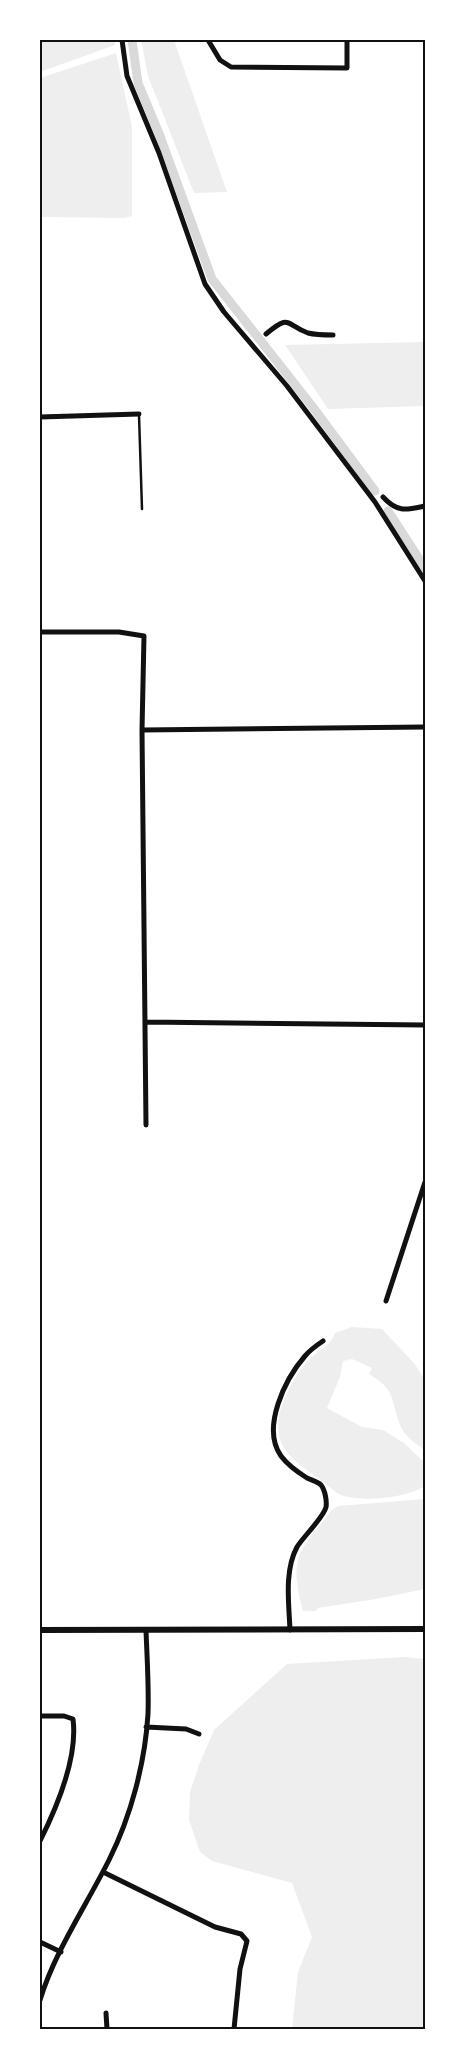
<svg xmlns="http://www.w3.org/2000/svg" width="465" height="2069" viewBox="0 0 465 2069" font-family="'PT Sans',sans-serif">
	<rect width="100%" height="100%" fill="#fff"/>
	<path fill="#eee" d="M40 40H114L115 45 40 72Z
		M141 40H174L227 192 194 193 148 76Z
		M116 53 132 127V216L124 218 40 217V78Z
		M425 342V406L328 409 285 345Z
		M352 1327 382 1329 414 1363 425 1380V1450C414 1443 403 1435 399 1422 390 1396 395 1390 369 1374L372 1368 352 1359 343 1361 340 1377 327 1408 362 1427 383 1430 404 1443 425 1463V1486C406 1498 365 1502 344 1496 336 1494 328 1485 322 1481 298 1463 273 1451 279 1416 283 1396 297 1371 312 1357 323 1347 329 1347 335 1333Z
		M425 1499V1589L376 1599 318 1608 315 1611H303C288 1556 299 1551 332 1510L338 1506Z
		M404 1657 425 1659V2029H292L298 1972 312 1937 292 1883 212 1861 200 1852 189 1820 190 1792 199 1765 214 1730 287 1664Z"/>
	<g fill="none" stroke-linecap="round" stroke-linejoin="round">
		<path stroke="#d9d9d9" stroke-width="9" d="M132 40 138 83 160 136 212 279 312 406 375 491
			M388 511 425 568"/>
		<path stroke="#111" stroke-width="2.5" d="M139 415 142 509"/>
		<path stroke="#111" stroke-width="5" d="M122 40 127 76 159 153 205 284 224 312 287 386 375 502 425 581
			M208 40 220 60 231 67 347 68V40
			M266 334C291 313 285 325 308 333 316 335 325 335 333 335
			M40 417 139 414
			M383 497C398 513 406 510 425 506
			M40 632H119L144 636 142 730 146 1125
			M142 730 425 727
			M145 1022 425 1025
			M386 1301 425 1182
			M290 1630C289 1604 284 1571 297 1547 303 1537 324 1517 326 1507 327 1501 325 1490 321 1485 318 1482 311 1480 307 1478 299 1473 287 1464 281 1456 261 1428 285 1379 305 1356 310 1350 317 1345 323 1341
			M40 1716H64L73 1719C78 1757 57 1807 40 1841
			M146 1727 186 1729 199 1734
			M103 1872 215 1927 241 1934 247 1941 240 1969 234 2029
			M40 1942 61 1952
			M40 2000C55 1951 86 1906 109 1860 131 1816 145 1763 148 1714 149 1686 147 1658 146 1630
			M106 2013 107 2029"/>
		<path stroke="#111" stroke-width="6" d="M40 1630 425 1629"/>
	</g>
	<rect width="465" height="2069" fill="none" stroke="#ffffff" stroke-width="82"/>
	<rect x="41" y="41" width="383" height="1987" fill="none" stroke="#111" stroke-width="2"/>
</svg>
